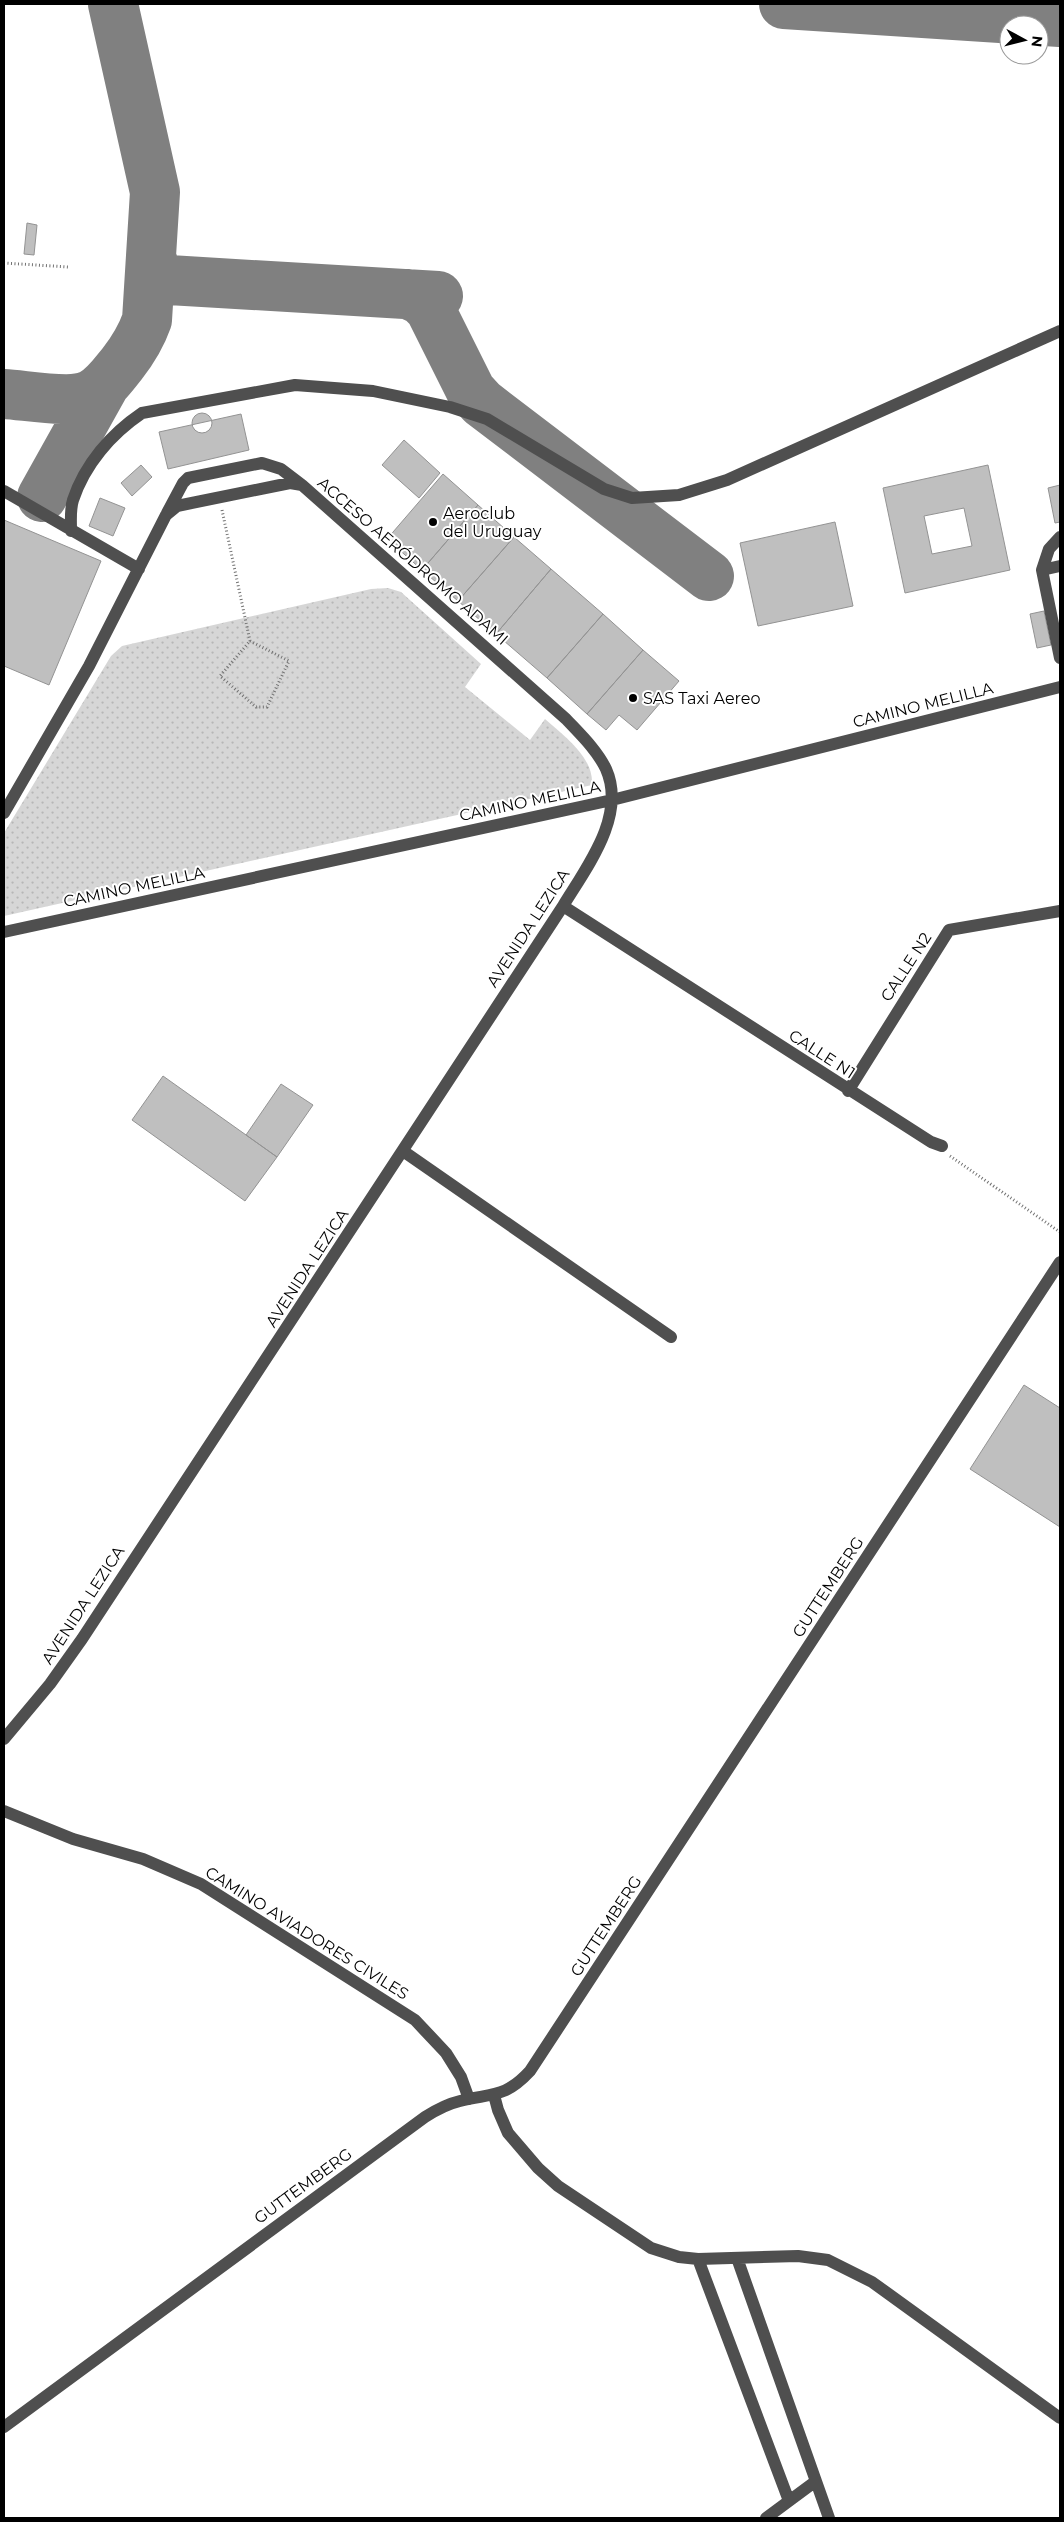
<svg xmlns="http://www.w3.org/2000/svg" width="1064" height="2522" viewBox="0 0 1064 2522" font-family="Montserrat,sans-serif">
	<defs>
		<pattern id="park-dots" width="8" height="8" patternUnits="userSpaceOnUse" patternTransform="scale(1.25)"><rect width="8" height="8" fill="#d6d6d6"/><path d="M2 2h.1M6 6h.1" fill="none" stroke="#b6b6b6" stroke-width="1.8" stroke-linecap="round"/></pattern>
	</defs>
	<rect width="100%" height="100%" fill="#fff"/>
	<path fill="url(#park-dots)" d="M388 588 401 592 481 664 465 687 530 740 545 719C564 736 594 757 592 785L4 916V833L111 656 122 646 371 589Z"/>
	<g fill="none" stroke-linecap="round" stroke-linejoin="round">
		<path stroke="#808080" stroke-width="50" d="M784 4 1060 22
			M151 257 156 272 169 280 438 296
			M408 294 421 300 430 309 471 391 482 403 709 576
			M4 394C26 395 73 405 92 394 105 387 113 375 122 364 133 350 141 337 147 320L155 192 113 4
			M42 497 104 386"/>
	</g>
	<path fill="#bfbfbf" stroke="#939393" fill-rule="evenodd" d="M27 223 37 225 34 255 24 254Z
		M192 423a10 10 0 1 1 20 0a10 10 0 1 1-20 0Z
		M241 414 249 450 168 469 159 432Z
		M404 440 440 473 419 498 382 465Z
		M141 465 152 477 132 496 121 483Z
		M988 465 1010 570 905 593 883 488ZM964 508 972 546 932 554 924 516Z
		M443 474 478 505 422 570 387 539Z
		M1060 485V522L1055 523 1048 488Z
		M100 498 125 508 113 536 89 526Z
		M478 505 514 537 458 601 422 570Z
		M4 520 101 561 49 685 4 666Z
		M835 522 853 606 758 626 740 543Z
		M514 537 551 569 496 634 458 601Z
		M551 569 603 614 547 678 496 634Z
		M1044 611 1051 645 1037 648 1030 614Z
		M603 614 643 650 587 714 547 678Z
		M643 650 679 681 637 730 619 715 606 730 587 714Z
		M163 1076 277 1157 245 1201 132 1120Z
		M281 1084 313 1105 277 1157 246 1135Z
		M1024 1385 1060 1408V1527L970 1469Z"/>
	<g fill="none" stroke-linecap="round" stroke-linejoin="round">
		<path stroke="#717171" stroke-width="3" stroke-dasharray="1 2.5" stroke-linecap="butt" d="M4 263 68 267
			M222 510 250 641
			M250 641 289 661 267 707H256L220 676Z
			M950 1156 1060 1232"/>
		<path stroke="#4f4f4f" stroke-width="12" d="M4 491 139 569
			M167 513 183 483 188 478 262 463 281 469 302 485
			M71 531C71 520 70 509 73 500 85 464 111 434 142 413L295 385 373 391 450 407 487 419 604 489 632 498 679 495 727 480 1060 331
			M1060 537 1049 549 1042 570 1060 658
			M1042 570 1060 566
			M4 813 89 666 166 515 177 506 290 483 302 485 566 719C580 734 597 750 606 769 627 816 586 868 563 906L82 1639 50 1684 4 1739
			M563 906 931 1142 942 1146
			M4 932 612 800 1060 687
			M848 1091 949 930 1060 911
			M403 1151 671 1337
			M4 1811 73 1839 143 1859 201 1884 415 2020 446 2053 461 2077 469 2099
			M494 2095 498 2110 508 2133 538 2168 558 2186 651 2248 679 2257 698 2259 798 2256 828 2260 872 2282 1060 2418
			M737 2258 829 2518
			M698 2259 789 2501
			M4 2427 425 2117C436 2110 447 2104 460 2101 493 2093 505 2098 530 2071L1060 1262
			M766 2518 816 2481"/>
	</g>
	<g fill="#000" stroke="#fff" stroke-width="2">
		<circle cx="433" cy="522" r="5"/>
		<circle cx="633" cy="698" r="5"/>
	</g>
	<g text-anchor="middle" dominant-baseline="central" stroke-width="4" stroke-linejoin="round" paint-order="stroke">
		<g font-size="16" fill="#000" stroke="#fff" text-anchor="start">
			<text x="443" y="513">Aeroclub<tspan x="443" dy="18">del Uruguay</tspan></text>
			<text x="643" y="698">SAS Taxi Aereo</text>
		</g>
		<g font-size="16" fill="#000" stroke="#fff">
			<text transform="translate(413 561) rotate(41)">ACCESO AERÓDROMO ADAMI</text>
			<text transform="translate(923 705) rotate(-14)">CAMINO MELILLA</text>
			<text transform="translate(530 801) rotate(-12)">CAMINO MELILLA</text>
			<text transform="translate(134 887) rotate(-12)">CAMINO MELILLA</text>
			<text transform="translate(528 928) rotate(-57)">AVENIDA LEZICA</text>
			<text transform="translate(906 967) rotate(-57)">CALLE N2</text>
			<text transform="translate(822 1054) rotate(33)">CALLE N1</text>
			<text transform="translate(307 1268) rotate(-57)">AVENIDA LEZICA</text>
			<text transform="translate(828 1587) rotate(-57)">GUTTEMBERG</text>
			<text transform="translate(83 1605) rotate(-57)">AVENIDA LEZICA</text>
			<text transform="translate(606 1926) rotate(-57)">GUTTEMBERG</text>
			<text transform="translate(307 1933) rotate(32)">CAMINO AVIADORES CIVILES</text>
			<text transform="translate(303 2186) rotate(-36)">GUTTEMBERG</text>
		</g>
	</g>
	<rect width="1064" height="2522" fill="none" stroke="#000000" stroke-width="10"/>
	<g transform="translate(1024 40) rotate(97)"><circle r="24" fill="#ffffff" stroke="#999999"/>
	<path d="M0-4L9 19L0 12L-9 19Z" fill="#000000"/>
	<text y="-8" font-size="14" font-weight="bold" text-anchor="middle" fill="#000000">N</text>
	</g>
</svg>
